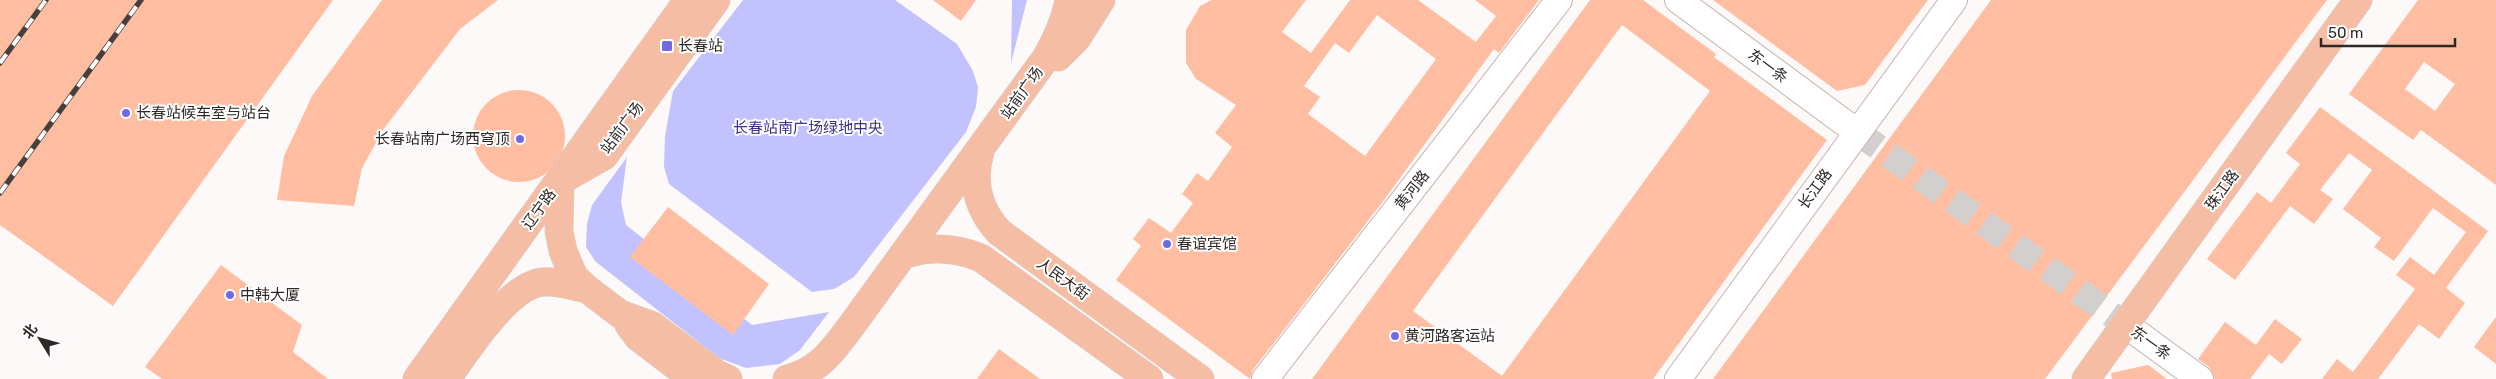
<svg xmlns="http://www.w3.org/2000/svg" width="2496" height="379" viewBox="0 0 2496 379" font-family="Rubik,'Noto Sans SC',sans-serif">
	<rect width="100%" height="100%" fill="#fdf9f8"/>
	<path fill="#c2c3fe" d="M743 0H895L957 44 973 71 978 87 976 107 966 132 854 277 834 289 812 292 669 184 664 167 665 136 673 91Z
		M1012 0H1027L1011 63Z
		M627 157 621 202 626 225 752 325 829 312 800 350 780 364 746 368 719 358 596 262 586 247 587 224 592 205Z"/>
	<path fill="#ffbea1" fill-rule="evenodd" d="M0 0H333L113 306 0 225Z
		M382 0H498L460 29 383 130 362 168 354 206 277 200 284 156 312 96Z
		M933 0H976L961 21Z
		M1211 0H1306L1282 32 1311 53 1350 0H1418L1476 42 1496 16 1475 0H1539L1499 53 1494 49 1384 200 1253 370 1250 379 1116 280 1141 246 1133 239 1149 218 1171 233 1193 203 1182 194 1197 173 1208 181 1232 147 1215 133 1236 105 1196 79 1186 63V30L1200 6ZM1377 15 1436 59 1365 156 1308 114 1320 97 1304 86 1335 43 1349 53Z
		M1590 0H1643L1716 54 1714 57 1827 140 1653 379H1312ZM1622 25 1710 91 1502 376 1413 311Z
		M1713 0H1928L1865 85 1837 91Z
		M1991 0H2327L2045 379H1713Z
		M2418 0H2496V185L2421 130 2413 140 2349 94ZM2424 62 2455 84 2435 111 2405 89Z
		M473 136a46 46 0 1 1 92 0a46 46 0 1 1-92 0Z
		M2320 107 2488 231 2446 288 2465 303 2439 339 2419 324 2378 379H2322L2337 359 2353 372 2415 289 2396 275 2410 257 2434 275 2466 232 2433 208 2394 261 2374 247 2381 238 2343 209 2372 170 2349 153 2320 190 2333 199 2314 224 2290 206 2235 280 2207 259 2257 192 2271 203 2300 164 2286 153Z
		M668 207 769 284 733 335 630 257Z
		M221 265 302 325 293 352 328 379H162L145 367Z
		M2496 317V364L2474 347Z
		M2275 319 2302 339 2282 364 2269 354 2250 379H2215L2209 367 2198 359 2225 322 2256 345Z
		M999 349 1040 379H977Z
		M2148 365 2167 379H2112L2111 373Z"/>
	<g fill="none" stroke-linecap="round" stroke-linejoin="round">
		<path stroke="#d3cfce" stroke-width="26" stroke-dasharray="26 13" stroke-linecap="butt" d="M1857 132 2126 325"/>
		<defs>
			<path id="minor" d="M1678 0 1857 132
				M2126 325 2200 379
				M1265 379 1559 0
				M1678 379 1954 0"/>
			<path id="major" d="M716 0 604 156 560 181 559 231 563 251 574 277 587 289 620 314 653 326 717 374 728 379
				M1058 57 1077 38 1101 0
				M980 152C971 183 978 209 999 232L1200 379
				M903 255C929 246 955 247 981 258L1149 379
				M629 325 638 337 693 379
				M417 379 688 0
				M447 379C466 351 502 296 534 284 549 278 571 286 587 289
				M787 379C817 372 831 353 849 329L1046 58C1057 39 1065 22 1069 0
				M2086 379 2358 0"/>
		</defs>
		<use href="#minor" stroke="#c3b3ad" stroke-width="28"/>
		<use href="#major" stroke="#d5d4d3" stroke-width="29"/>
		<use href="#minor" stroke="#fff" stroke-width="26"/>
		<use href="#major" stroke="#f5bda3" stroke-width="28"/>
		<defs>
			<path id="rail" d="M0 63 46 0
				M0 193 141 0"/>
		</defs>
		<use href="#rail" stroke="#45403e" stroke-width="5.5"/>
		<use href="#rail" stroke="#fff" stroke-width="4" stroke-dasharray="11" stroke-linecap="butt"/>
	</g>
	<g fill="#7369e3" stroke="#fff" stroke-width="2">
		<rect x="661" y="40" width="12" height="12" rx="2.5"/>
		<circle cx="126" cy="113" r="5"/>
		<circle cx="520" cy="139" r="5"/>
		<circle cx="1167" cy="244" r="5"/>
		<circle cx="230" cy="295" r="5"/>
		<circle cx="1395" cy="336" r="5"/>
	</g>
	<g text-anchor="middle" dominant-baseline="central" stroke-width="4" stroke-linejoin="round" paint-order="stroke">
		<g font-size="15" fill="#2d2825" stroke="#fff" text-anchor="start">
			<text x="678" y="46">长春站</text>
			<text x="136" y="113">长春站候车室与站台</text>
			<text x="510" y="139" text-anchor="end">长春站南广场西穹顶</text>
			<text x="1177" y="244">春谊宾馆</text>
			<text x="240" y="295">中韩大厦</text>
			<text x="1405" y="336">黄河路客运站</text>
		</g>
		<g font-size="15" fill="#2d2825" stroke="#fff">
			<text transform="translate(1768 66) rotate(37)">东一条</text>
			<text transform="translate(1022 93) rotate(-54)">站前广场</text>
			<text transform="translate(622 128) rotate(-53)">站前广场</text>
			<text transform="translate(1815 189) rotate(-54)">长江路</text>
			<text transform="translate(1412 190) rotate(-52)">黄河路</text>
			<text transform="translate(2222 190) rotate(-54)">珠江路</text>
			<text transform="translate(539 209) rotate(-54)">辽宁路</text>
			<text transform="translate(1063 279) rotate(36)">人民大街</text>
			<text transform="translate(2151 343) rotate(36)">东一条</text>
		</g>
		<g font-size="15" fill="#3b3085" stroke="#fff">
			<text x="808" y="128">长春站南广场绿地中央</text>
		</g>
	</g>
	<g transform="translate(40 339) rotate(307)" stroke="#ffffff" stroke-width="4" paint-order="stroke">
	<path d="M0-4L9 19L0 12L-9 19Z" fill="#2d2825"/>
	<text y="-8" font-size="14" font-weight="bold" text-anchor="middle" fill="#2d2825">北</text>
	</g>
	<path d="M2321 38v8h134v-8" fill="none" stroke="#2d2825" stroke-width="2.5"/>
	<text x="2328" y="38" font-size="15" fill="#2d2825" stroke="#ffffff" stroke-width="4" paint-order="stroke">50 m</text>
</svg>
